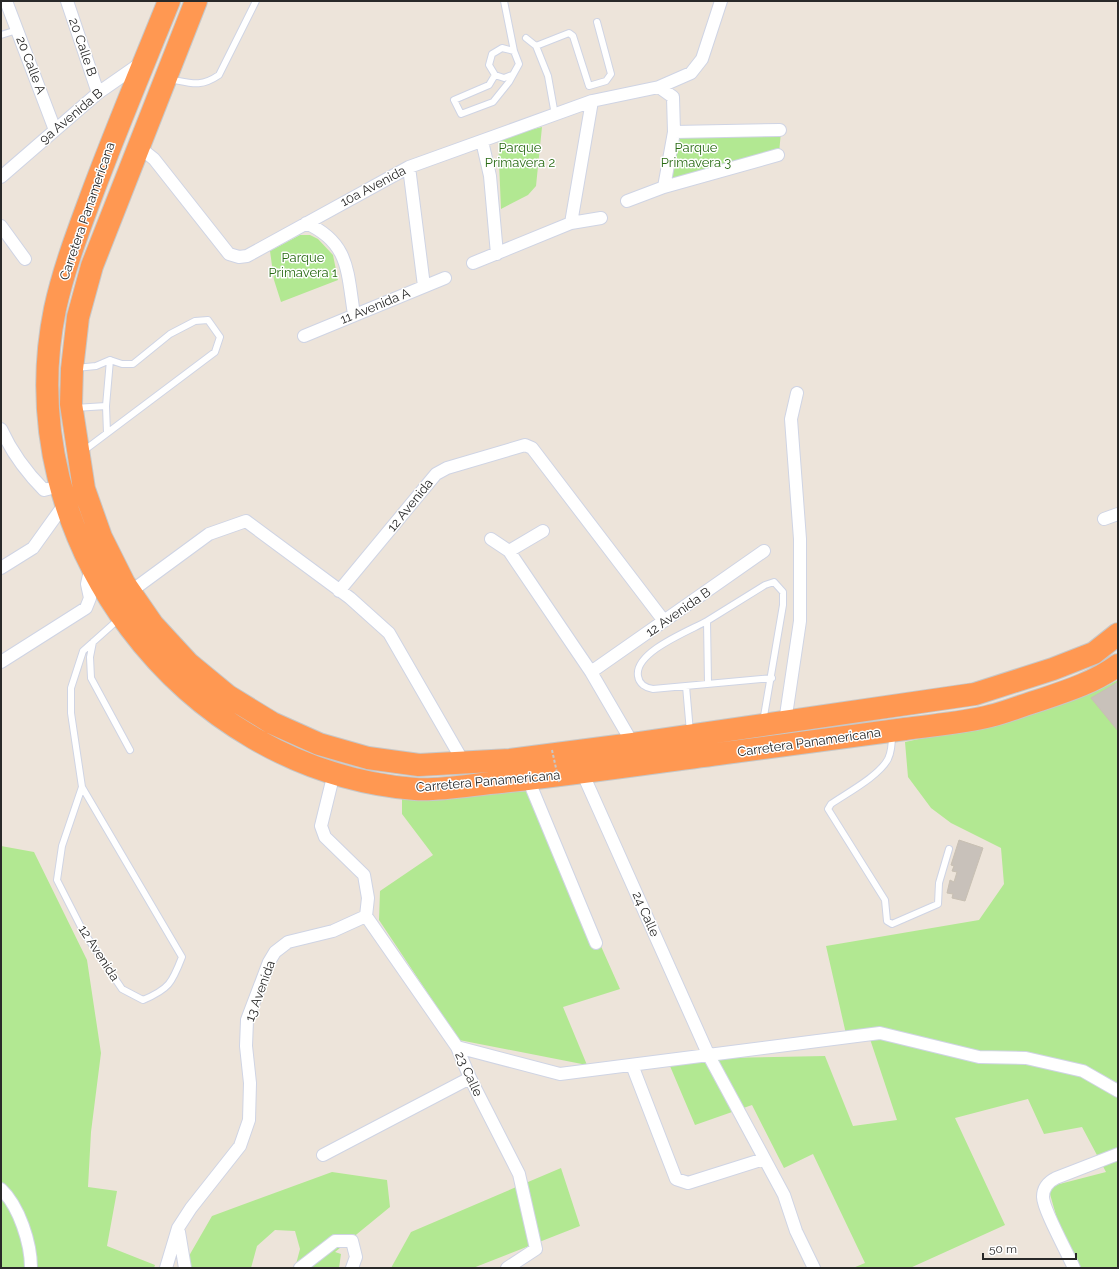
<svg xmlns="http://www.w3.org/2000/svg" width="1119" height="1269" viewBox="0 0 1119 1269" font-family="Raleway,sans-serif">
	<rect width="100%" height="100%" fill="#ede4da"/>
	<path fill="#b2e892" d="M542 127 536 186 528 195 501 209 498 138Z
		M781 132 779 153 668 183 677 134Z
		M300 235H310L318 239 333 255 338 280 281 302 274 280 270 251Z
		M1118 680V1268H1071L1048 1187 1106 1172 1082 1127 1044 1134 1028 1099 955 1118 1005 1225 910 1268H853L865 1263 813 1154 784 1168 752 1105 695 1125 667 1059 825 1056 853 1126 897 1120 867 1030 846 1034 826 946 979 920 1004 884 1001 848 951 823 931 808 908 777 905 742C976 726 1053 715 1118 680Z
		M532 791 620 989 563 1007 587 1065 459 1040 379 920 380 891 433 855 402 814V796Z
		M1 846 34 852 87 960 101 1053 91 1132 88 1187 117 1191 107 1246 155 1265 154 1268H1Z
		M561 1168 580 1226 473 1268H391L411 1232Z
		M332 1172 387 1180 390 1207 335 1252 341 1254 339 1268H295L300 1249 295 1231 275 1230 257 1246 251 1268H182L212 1216Z"/>
	<path fill="#c8c1ba" stroke="#c8c0b3" d="M1118 682V731L1091 698Z
		M959 840 983 848 965 901 952 898 953 894 947 893 950 880 954 882 957 872 952 871 954 866 951 865Z"/>
	<g fill="none" stroke-linecap="round" stroke-linejoin="round">
		<defs>
			<path id="lane" d="M1 35 17 30
				M526 38 536 46 548 76 555 115
				M536 46 569 33 573 36 589 86 606 81 611 74 597 22
				M495 75 489 85 454 100 461 114 493 102 509 82 519 64 514 51 504 1
				M512 75 504 78 495 75 489 65 492 54 502 48 514 51
				M169 79C191 83 200 88 219 75L256 1
				M76 368 96 366 110 360 122 364H133L170 334 195 321 208 320 220 337 215 352 82 452
				M75 408 106 406
				M107 433 106 406 110 360
				M707 621C689 631 634 652 638 676 639 684 646 688 653 689L772 678
				M93 642 90 657 91 678 130 750
				M708 684 707 621 765 585 774 582 783 592V605L763 722
				M686 686 690 732
				M892 734C892 742 892 751 888 759 879 776 847 793 831 804L828 809 885 900 887 921 892 924 938 904 939 883 949 849
				M82 787 62 846 57 880 83 931 122 989 143 1000C169 989 172 983 182 957L82 787 71 713V688L83 651 120 618"/>
			<path id="street" d="M6 1 55 130
				M67 1 98 93
				M659 87 673 97 674 132 664 187 778 155
				M674 132 780 130
				M482 141 490 176 497 254
				M139 147 154 159 229 254 239 257 247 256 409 167 592 101 659 87 691 73 702 59 721 1
				M409 167 424 286
				M1 177 98 93 141 63
				M627 201 664 187
				M306 223C350 243 347 272 354 314
				M571 223 592 101
				M1 226 25 259
				M473 263 571 223 601 218
				M304 336 445 278
				M1 429C12 453 26 472 44 490L60 486
				M1104 519 1118 514
				M491 539 509 551 591 672 633 744
				M509 551 543 531
				M1 568 33 548 66 502
				M339 591 436 474 447 468 525 445 532 448 664 621
				M130 592 209 534 246 521 350 598 389 633 464 763
				M1 662 86 608 90 598 87 584 91 566
				M591 672 764 551
				M785 722 800 621V539L791 419 797 393
				M582 772 709 1056 784 1195 796 1231 814 1268
				M528 779 596 943
				M366 916 457 1047 470 1078 519 1174 536 1249 507 1268
				M457 1047 560 1074 880 1033 979 1057 1026 1058 1083 1071 1118 1091
				M632 1065 676 1179 688 1183 764 1159
				M323 1155 470 1078
				M1 1189C19 1206 31 1243 31 1268
				M179 1232 185 1268
				M166 1268 178 1228 191 1208 240 1146 249 1120 250 1083 246 1046 247 1020 269 962 275 952 288 942 333 931 366 916 368 898 364 875 325 837 321 826 334 773
				M300 1268 335 1241H352L356 1257 352 1268
				M1074 1268C1068 1254 1043 1209 1043 1197 1043 1188 1048 1182 1056 1178L1118 1154"/>
			<path id="highway" d="M169 1C142 68 114 134 89 202 76 237 63 272 55 309 8 538 182 770 415 789 441 791 475 784 501 782 576 774 650 763 725 753 785 745 845 737 905 729 933 725 963 723 990 716 1007 712 1023 705 1040 700 1067 691 1095 682 1118 665
				M196 1 92 266 78 317 72 369 71 404 84 489 101 537 124 583 153 625 188 663 228 696 272 723 319 744 368 758 419 765 510 760 633 744 975 694 1053 669 1094 653 1118 634"/>
		</defs>
		<use href="#lane" stroke="#cfd4e4" stroke-width="8"/>
		<use href="#street" stroke="#cfd4e4" stroke-width="14"/>
		<use href="#highway" stroke="#c7c7c7" stroke-width="24"/>
		<use href="#lane" stroke="#fff" stroke-width="6"/>
		<use href="#street" stroke="#fff" stroke-width="12"/>
		<use href="#highway" stroke="#ff9852" stroke-width="22"/>
		<path stroke="#c7c7c7" stroke-width="2" stroke-dasharray="3 2" stroke-linecap="butt" d="M552 750 559 782"/>
	</g>
	<g text-anchor="middle" dominant-baseline="central" stroke-width="3" stroke-linejoin="round" paint-order="stroke">
		<g font-size="13" fill="#292929" stroke="#fff">
			<text transform="translate(83 47) rotate(71)">20 Calle B</text>
			<text transform="translate(31 65) rotate(69)">20 Calle A</text>
			<text transform="translate(71 116) rotate(-40)">9a Avenida B</text>
			<text transform="translate(373 186) rotate(-28)">10a Avenida</text>
			<text transform="translate(87 211) rotate(-71)">Carretera Panamericana</text>
			<text transform="translate(375 306) rotate(-22)">11 Avenida A</text>
			<text transform="translate(410 505) rotate(-51)">12 Avenida</text>
			<text transform="translate(678 612) rotate(-35)">12 Avenida B</text>
			<text transform="translate(809 742) rotate(-8)">Carretera Panamericana</text>
			<text transform="translate(488 781) rotate(-5)">Carretera Panamericana</text>
			<text transform="translate(646 914) rotate(66)">24 Calle</text>
			<text transform="translate(99 953) rotate(57)">12 Avenida</text>
			<text transform="translate(260 991) rotate(-70)">13 Avenida</text>
			<text transform="translate(469 1074) rotate(65)">23 Calle</text>
		</g>
		<g font-size="13" fill="#296b14" stroke="#fff">
			<text x="520" y="147">Parque<tspan x="520" dy="15">Primavera 2</tspan></text>
			<text x="696" y="147">Parque<tspan x="696" dy="15">Primavera 3</tspan></text>
			<text x="303" y="257">Parque<tspan x="303" dy="15">Primavera 1</tspan></text>
		</g>
	</g>
	<rect width="1119" height="1269" fill="none" stroke="#292929" stroke-width="4"/>
	<path d="M983 1253v6h93v-6" fill="none" stroke="#292929" stroke-width="2"/>
	<text x="989" y="1253" font-size="12" fill="#292929" stroke="#ffffff" stroke-width="3" paint-order="stroke">50 m</text>
</svg>
